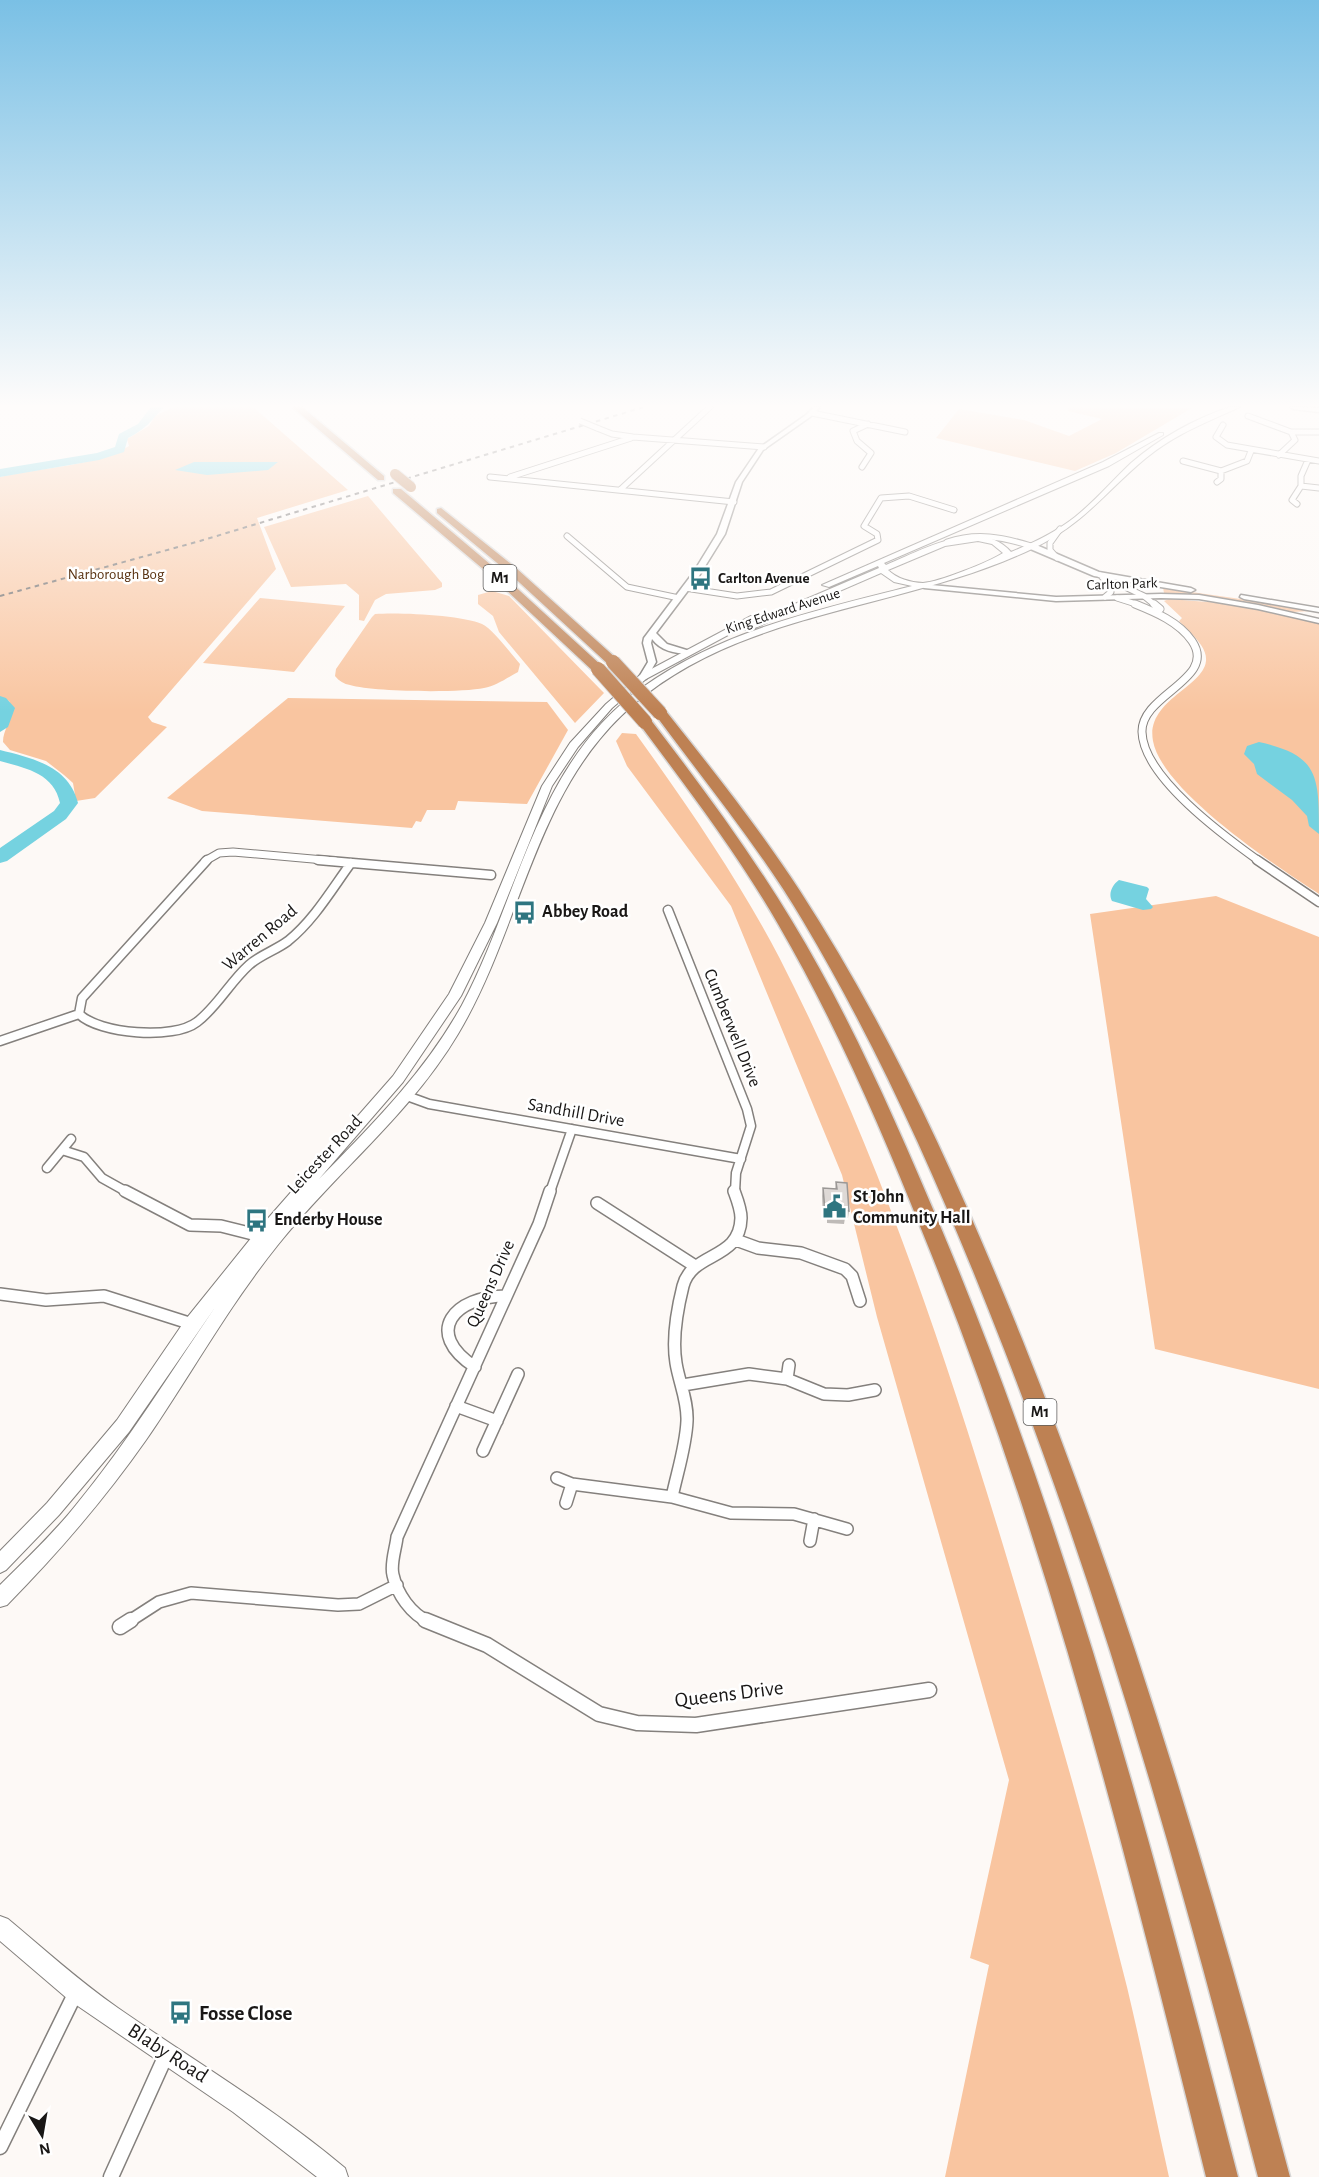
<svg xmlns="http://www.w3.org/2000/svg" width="1319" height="2177" viewBox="0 0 1319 2177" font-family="'Alegreya Sans',sans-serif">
	<rect width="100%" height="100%" fill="#fdf9f6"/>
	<path fill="#f9c5a0" d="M173 407H253L348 490 257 518 276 569 148 717 152 722 167 727 95 798 76 801 73 783 64 775 46 761 10 750 3 742C3 727 17 715 9 701L0 697V477C37 468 98 466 129 446L127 439 149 426 155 416Z
		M1068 407 1192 408 1116 453 1075 471 936 438 959 409 1024 420 1069 436 1102 419 1068 411Z
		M368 496 442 583V587L435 590 386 594 375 600 364 621 359 620V595L346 584 291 587 264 527Z
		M1163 588 1269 603 1312 611 1292 612 1202 595 1164 593Z
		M492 591 509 596 604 693 575 723 499 632 493 616 478 604V595Z
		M260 598 345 606 294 672 203 663Z
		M1169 599 1234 604 1319 624V894C1277 867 1162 791 1153 741 1144 693 1227 683 1201 645 1195 636 1186 629 1179 621L1182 618 1164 601Z
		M375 614C397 612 463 615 482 624 493 629 511 654 520 664L518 672C507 678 496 686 484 688 461 693 373 692 350 685 344 684 339 681 335 676L336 669 372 617Z
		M288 698 547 702 568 730 527 804 458 801 455 810H427L421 822 416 821 412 828 202 811 167 798Z
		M622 733 636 734C688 806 738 879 779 957 875 1144 942 1344 1003 1545 1047 1691 1090 1839 1127 1987 1142 2050 1155 2114 1169 2177H945L989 1965 970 1958 1009 1780 877 1317 842 1175 731 906 627 766 616 741Z
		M1216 896 1319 937V1389L1155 1349 1090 914Z"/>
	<path fill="#75d2e0" d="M194 462H278L268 470 207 475 175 470Z
		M1259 742C1319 755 1319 776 1319 834L1309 826 1307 816 1292 800 1257 774 1254 764 1244 754 1247 746Z
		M1119 880 1147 887 1149 889 1146 899 1153 907 1151 909 1143 910 1112 901C1108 894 1112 885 1119 880Z"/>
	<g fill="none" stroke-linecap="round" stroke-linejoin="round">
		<path fill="#75d2e0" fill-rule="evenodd" d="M151 407H164C150 422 147 428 128 438L124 452 99 460 0 477V469L97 453 115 447 119 434 138 424Z
			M0 696 6 698 15 708 8 727 0 732Z
			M0 750C32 758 69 766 78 803L66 819 7 861 0 863V848L54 811 60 803C54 773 25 768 0 761Z"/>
		<defs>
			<path id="minor-far4" d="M812 413 905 432
				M1248 416 1291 432 1295 440 1279 455
				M1223 425 1216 437 1227 445 1319 461
				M597 428 612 434 633 437 764 447
				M1291 432H1319
				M1183 461 1221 471
				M862 467 871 453 857 441 853 431 868 424
				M490 477 734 502
				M510 477 631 438
				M1217 482 1221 479V471L1247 461 1251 451
				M1301 486 1319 488
				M621 489 710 407
				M1297 504 1292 500 1301 486V476L1308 460
				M567 536 627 587 679 598
				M947 542C977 532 1002 537 1031 546
				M1057 558 1050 550V543L1060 529
				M1100 575 1144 596 1155 605
				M1102 577 1108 583 1111 592 1105 597
				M685 588 737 596 771 592 878 540 877 534 864 526 881 498 909 496 954 510
				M1117 598 1139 605"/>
			<path id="minor-far3" d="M1135 604C1155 612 1179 622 1192 641 1218 679 1141 694 1142 732 1143 777 1224 836 1259 861
				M1154 604 1160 609
				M205 861 219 853 233 852 335 861"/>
			<path id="minor-far2" d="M318 860 491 875
				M1257 860 1319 902
				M668 910 747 1109 751 1126 736 1173 735 1192
				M79 1014C99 1034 174 1040 197 1022 217 1007 230 982 249 965 260 955 276 950 288 941 314 920 332 889 351 863
				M0 1041 79 1014 82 998 207 860
				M407 1096 429 1104 741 1159
				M62 1150 84 1157 102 1178 127 1192
				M47 1168 71 1139
				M550 1192 572 1129"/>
			<path id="minor-far1" d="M125 1191 190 1225 221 1226 261 1236
				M597 1203 695 1266
				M736 1240 758 1248 801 1253 845 1269 852 1276 860 1301
				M0 1294 46 1300 104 1296 192 1324
				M475 1367C422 1332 455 1296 506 1296
				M787 1379 789 1365
				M683 1385 749 1374 787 1379 824 1394 848 1395 875 1390
				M456 1406 497 1421
				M483 1451 518 1374
				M557 1478 572 1484 672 1497C677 1473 686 1446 687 1421 688 1401 679 1382 676 1363 672 1339 677 1310 683 1286 692 1251 740 1261 741 1218 741 1209 737 1199 734 1191
				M672 1497 731 1513 794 1514 847 1529
				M566 1503 572 1484
				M810 1541 814 1519
				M128 1622 159 1602 191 1593 338 1605 359 1604 397 1585
				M429 1622C411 1614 397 1594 393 1575 390 1564 396 1548 397 1537L539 1224 550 1191"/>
			<path id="minor" d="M425 1620 487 1645 599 1714 637 1723 696 1725 929 1690
				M120 1627 131 1620
				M0 2147 76 1992
				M111 2177 167 2053"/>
			<path id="tertiary" d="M814 407H820L810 417 763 450 742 482 725 534 699 576 656 633 667 644 693 652 689 654C674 653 661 651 652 639L651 643 656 662 646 679H640L639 677 648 662 643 643 644 638 693 573 717 534 736 482 759 448 806 415Z
				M1290 407 1319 408V412L1293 409Z
				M1028 544H1034L1099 572 1191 588 1195 590 1191 592 1094 576 1028 548Z
				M921 584 1056 597 1161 594 1199 595 1258 605 1319 619V623L1258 609 1199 599 1161 598 1056 601 924 588 920 586Z
				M1241 595 1319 608V612L1244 599 1240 597Z"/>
			<path id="secondary" d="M1230 407H1240C1207 422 1175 434 1146 458 1105 492 1085 523 1034 548 900 613 733 608 621 716 533 801 520 930 458 1034 410 1115 335 1173 277 1246 228 1307 190 1376 146 1440 104 1500 58 1553 7 1605L0 1607V1585C26 1559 53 1534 76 1505 128 1442 170 1373 216 1306L129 1432 59 1515 6 1570 0 1573V1551L47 1503 117 1420 186 1319 256 1232 393 1076 449 994 485 923 542 786 570 743 606 704 640 675 751 616 758 618 750 623 879 568 878 566 829 587 822 585 1103 462 1159 433H1163V435L1109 466 884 563 886 565C920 551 980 516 1011 552 1033 543 1056 532 1075 517 1095 501 1112 481 1131 463 1160 438 1194 419 1230 407ZM978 541 992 544 1003 553C989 562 939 582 923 583 911 583 896 578 888 570L945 546ZM881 573 894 582 912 586C818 610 723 630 643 687 535 763 520 896 462 1005 425 1072 372 1125 319 1179L403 1082 461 996 497 923 552 786 578 747 612 708 646 679 743 627 744 630H750Z
				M0 1916 8 1919C44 1949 79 1981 118 2008 194 2061 274 2108 345 2168L348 2177H317L233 2112 69 2000 0 1941Z"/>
			<path id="motorway" d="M292 407H302L384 476V480H378Z
				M393 489H401L497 570 602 666 604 669 602 672H594L489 574 393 493Z
				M441 508 516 568 617 659 619 662 617 665H609L508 572 437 513V509Z
				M660 709 665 710C712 769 759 828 800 891 891 1031 960 1185 1022 1339 1131 1612 1214 1893 1290 2177H1258C1186 1897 1109 1619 1004 1349 947 1202 884 1057 803 921 759 847 705 782 654 713Z
				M645 718 650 719C700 784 749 850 792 921 851 1018 897 1124 941 1228 1070 1535 1155 1856 1238 2177H1206C1127 1857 1047 1537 922 1231 880 1126 835 1022 778 924 737 853 687 788 638 722Z"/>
		</defs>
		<use href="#minor-far4" stroke="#84807d" stroke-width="7"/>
		<use href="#minor-far3" stroke="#84807d" stroke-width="9"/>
		<use href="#minor-far2" stroke="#84807d" stroke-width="11"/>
		<use href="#minor-far1" stroke="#84807d" stroke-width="14"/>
		<use href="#minor" stroke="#84807d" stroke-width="17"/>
		<use href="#tertiary" stroke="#84807d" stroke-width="3"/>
		<use href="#secondary" stroke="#84807d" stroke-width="2"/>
		<use href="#motorway" stroke="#d6d5d5" stroke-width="3"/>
		<use href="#minor-far4" stroke="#fff" stroke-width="5"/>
		<use href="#minor-far3" stroke="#fff" stroke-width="7"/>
		<use href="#minor-far2" stroke="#fff" stroke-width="8"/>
		<use href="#minor-far1" stroke="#fff" stroke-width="11"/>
		<use href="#minor" stroke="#fff" stroke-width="14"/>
		<use href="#tertiary" fill="#fff" fill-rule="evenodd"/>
		<use href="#secondary" fill="#fff" fill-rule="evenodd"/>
		<use href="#motorway" fill="#be8153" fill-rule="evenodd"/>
		<path stroke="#676463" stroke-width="2" stroke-dasharray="4.5 4.5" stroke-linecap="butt" d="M0 596 200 541 644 407"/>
		<defs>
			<path id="minor-bridge" d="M580 421 597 428"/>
			<path id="motorway-bridge-far1" d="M395 474 411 487"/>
			<path id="motorway-bridge" d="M613 662 660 713
				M598 669 645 722"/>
		</defs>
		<use href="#minor-bridge" stroke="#84807d" stroke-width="7" stroke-linecap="butt"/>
		<use href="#motorway-bridge-far1" stroke="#d6d5d5" stroke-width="12" stroke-linecap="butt"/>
		<use href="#motorway-bridge" stroke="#d6d5d5" stroke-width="16" stroke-linecap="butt"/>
		<use href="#minor-bridge" stroke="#fff" stroke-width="5"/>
		<use href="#motorway-bridge-far1" stroke="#be8153" stroke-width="10"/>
		<use href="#motorway-bridge" stroke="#be8153" stroke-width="14"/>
	</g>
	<path fill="#bfbbb8" d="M836 1182 849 1211 848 1218H845L844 1224 827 1223V1218H823L822 1196 823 1188 835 1189Z"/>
	<path fill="#ded9d6" stroke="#9b9896" stroke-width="1.5" d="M836 1182 847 1183 849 1211 845 1210 846 1216H828V1210H825L823 1188 837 1189Z"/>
	<linearGradient id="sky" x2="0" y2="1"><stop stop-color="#7ac0e5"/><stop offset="0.57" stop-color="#fefcfb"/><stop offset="1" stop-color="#fefcfb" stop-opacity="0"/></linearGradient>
	<rect width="1319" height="712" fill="url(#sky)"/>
	<defs>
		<symbol id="bus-bare" viewBox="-9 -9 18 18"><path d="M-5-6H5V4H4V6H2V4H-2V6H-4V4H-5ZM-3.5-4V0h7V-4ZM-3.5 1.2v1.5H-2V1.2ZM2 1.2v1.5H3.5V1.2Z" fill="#2e7580" stroke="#fff" stroke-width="2.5" paint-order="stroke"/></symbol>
		<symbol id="civic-bare" viewBox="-9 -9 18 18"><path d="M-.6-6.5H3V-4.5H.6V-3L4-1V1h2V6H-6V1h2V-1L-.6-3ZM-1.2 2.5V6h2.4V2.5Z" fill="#2e7580" stroke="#fff" stroke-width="2.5" paint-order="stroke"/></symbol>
	</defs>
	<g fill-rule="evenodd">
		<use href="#bus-bare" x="684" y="562" width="33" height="33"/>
		<use href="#bus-bare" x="508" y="896" width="33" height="33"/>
		<use href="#civic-bare" x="818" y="1190" width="33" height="33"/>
		<use href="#bus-bare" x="240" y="1204" width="33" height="33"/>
		<use href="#bus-bare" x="164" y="1996" width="33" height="33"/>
	</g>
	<g text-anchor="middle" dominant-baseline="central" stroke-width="5" stroke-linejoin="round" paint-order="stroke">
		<g font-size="15" fill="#583110" stroke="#fff">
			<text x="116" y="574">Narborough Bog</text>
		</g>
		<g font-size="15" font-weight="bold" fill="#191716" stroke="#fff" text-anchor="start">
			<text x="718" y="578">Carlton Avenue</text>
		</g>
		<g font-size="15" fill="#191716" stroke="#fff">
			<text transform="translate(1122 584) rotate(-2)">Carlton Park</text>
			<text transform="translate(783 611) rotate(-18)">King Edward Avenue</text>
		</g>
		<g fill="#fff" stroke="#5e5d5c" stroke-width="1.5">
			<rect x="483.5" y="565" width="33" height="26" rx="4.5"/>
			<rect x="1023.5" y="1399" width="33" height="26" rx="4.5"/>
		</g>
		<g font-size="16" font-weight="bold" fill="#191716">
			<text x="500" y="578">M1</text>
			<text x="1040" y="1412">M1</text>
		</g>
		<g font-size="18" font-weight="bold" fill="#191716" stroke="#fff" text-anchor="start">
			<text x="542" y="912">Abbey Road</text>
			<text x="853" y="1197">St John<tspan x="853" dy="21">Community Hall</tspan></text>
			<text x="274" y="1220">Enderby House</text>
		</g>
		<g font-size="18" fill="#191716" stroke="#fff">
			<text transform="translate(260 938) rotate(-40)">Warren Road</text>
			<text transform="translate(732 1028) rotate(68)">Cumberwell Drive</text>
			<text transform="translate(576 1113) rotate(10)">Sandhill Drive</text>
			<text transform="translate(325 1155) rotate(-47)">Leicester Road</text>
			<text transform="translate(491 1284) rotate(-66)">Queens Drive</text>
		</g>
		<g font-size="21" fill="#191716" stroke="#fff">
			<text transform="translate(729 1694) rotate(-7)">Queens Drive</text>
			<text transform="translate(168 2053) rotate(33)">Blaby Road</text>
		</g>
		<g font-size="21" font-weight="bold" fill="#191716" stroke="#fff" text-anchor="start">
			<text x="199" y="2013">Fosse Close</text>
		</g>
	</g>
	<g transform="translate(42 2135) rotate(169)" stroke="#ffffff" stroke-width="4.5" paint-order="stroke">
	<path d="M0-4.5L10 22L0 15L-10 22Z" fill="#191716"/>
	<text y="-9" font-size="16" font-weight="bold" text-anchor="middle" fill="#191716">N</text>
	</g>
</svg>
